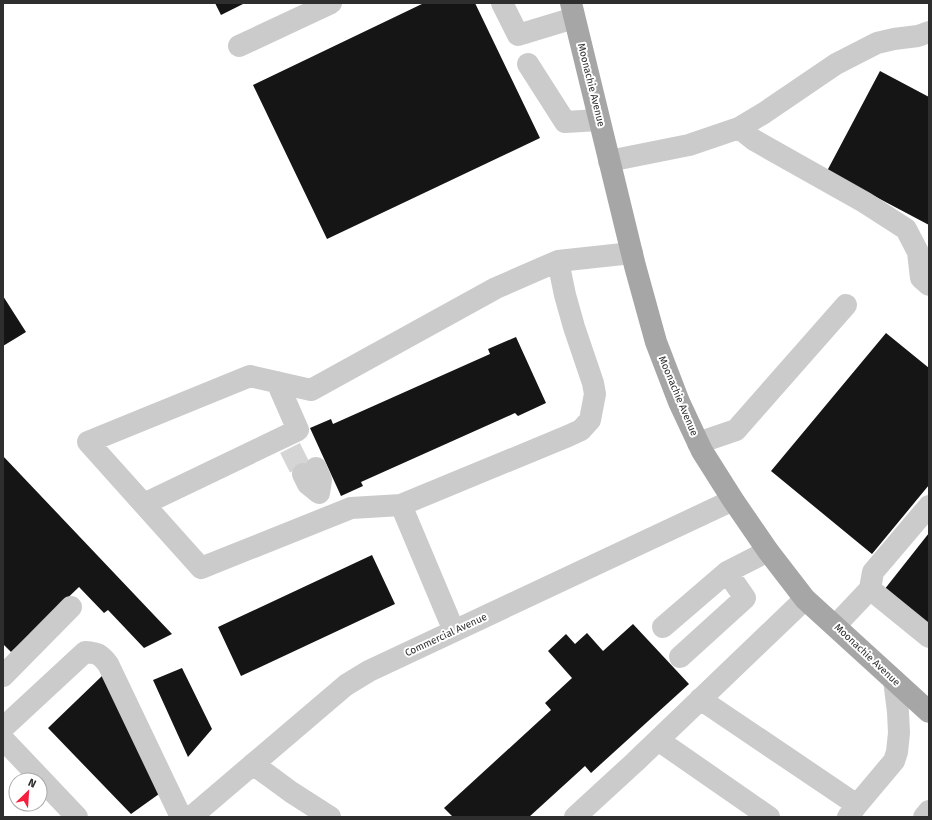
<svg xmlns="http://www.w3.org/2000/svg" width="932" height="820" viewBox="0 0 932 820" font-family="'Fira Sans',sans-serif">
	<rect width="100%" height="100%" fill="#fff"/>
	<path fill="#151515" d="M215 3H245L221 15Z
		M424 3H475L540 138 327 239 253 85Z
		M880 71 929 97V225L827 171Z
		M3 296 26 332 3 346Z
		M886 333 929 368V485L872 554 771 471Z
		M516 337 546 403 518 416 515 413 361 482 363 486 341 496 310 428 331 419 333 424 490 354 488 349Z
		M3 456 172 634 144 648 108 610 104 613 79 587 11 652 3 644Z
		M929 533V626L884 590Z
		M372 555 395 604 241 676 218 627Z
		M633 624 689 684 591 773 585 766 529 817H453L444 808 551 710 545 703 572 678 548 651 566 634 575 644 587 633 603 651Z
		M182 668 212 729 188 757 153 680Z
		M103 675 159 794 131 814 48 728Z"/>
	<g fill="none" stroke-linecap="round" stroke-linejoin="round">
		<path stroke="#d5d5d5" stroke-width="22" stroke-dasharray="22 11" stroke-linecap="butt" d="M290 448 303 474"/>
		<path stroke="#cbcbcb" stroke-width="22" d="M502 3 518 35 574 18
			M239 46 331 3
			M528 64 565 122 599 120
			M739 128 764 113 836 64 877 43 894 39 918 36 929 32
			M609 161 689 145 739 128 754 140 864 202 906 229 918 252 921 278 929 285
			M698 443 736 430 846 305
			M303 474 308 484 319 493 321 480 316 468
			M144 504 298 430 277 382
			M401 505 351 508 201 568 88 442 250 376 311 390 496 288 558 261
			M870 589 929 637
			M835 626 870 589 873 572 929 506
			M663 627 727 572 768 551
			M454 631 401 505 568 436 581 430 590 420 595 394 593 383 574 327 565 295 558 261 632 253
			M680 657 745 598 727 572
			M3 676 71 607
			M700 699 857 805 848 817
			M3 728 85 652C98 653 100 654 108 664L181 817
			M3 739 77 817
			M658 740 769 817
			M253 764 291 792 330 817
			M857 805 894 761 897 752 899 733 898 712 894 680
			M191 817 346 685 369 671 733 500
			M575 817 635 762 805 599
			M924 817 929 811"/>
		<path stroke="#a6a6a6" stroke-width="22" d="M571 3 635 266 656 342 679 402 702 451 733 500 768 551 805 599 929 712"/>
	</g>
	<g text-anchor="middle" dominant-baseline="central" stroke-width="4" stroke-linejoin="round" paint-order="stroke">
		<g font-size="10" fill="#2e2e2e" stroke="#fff">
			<text transform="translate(591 85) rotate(76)">Moonachie Avenue</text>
			<text transform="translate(678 396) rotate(67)">Moonachie Avenue</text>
			<text transform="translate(446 635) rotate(-25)">Commercial Avenue</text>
			<text transform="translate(867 655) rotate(43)">Moonachie Avenue</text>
		</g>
	</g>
	<rect width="932" height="820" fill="none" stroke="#2e2e2e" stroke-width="8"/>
	<g transform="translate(28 792) rotate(25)"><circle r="19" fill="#ffffff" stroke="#ababab"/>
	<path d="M0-3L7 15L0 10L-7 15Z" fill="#f51f3e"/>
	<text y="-6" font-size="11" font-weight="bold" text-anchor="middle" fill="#2e2e2e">N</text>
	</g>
</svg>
